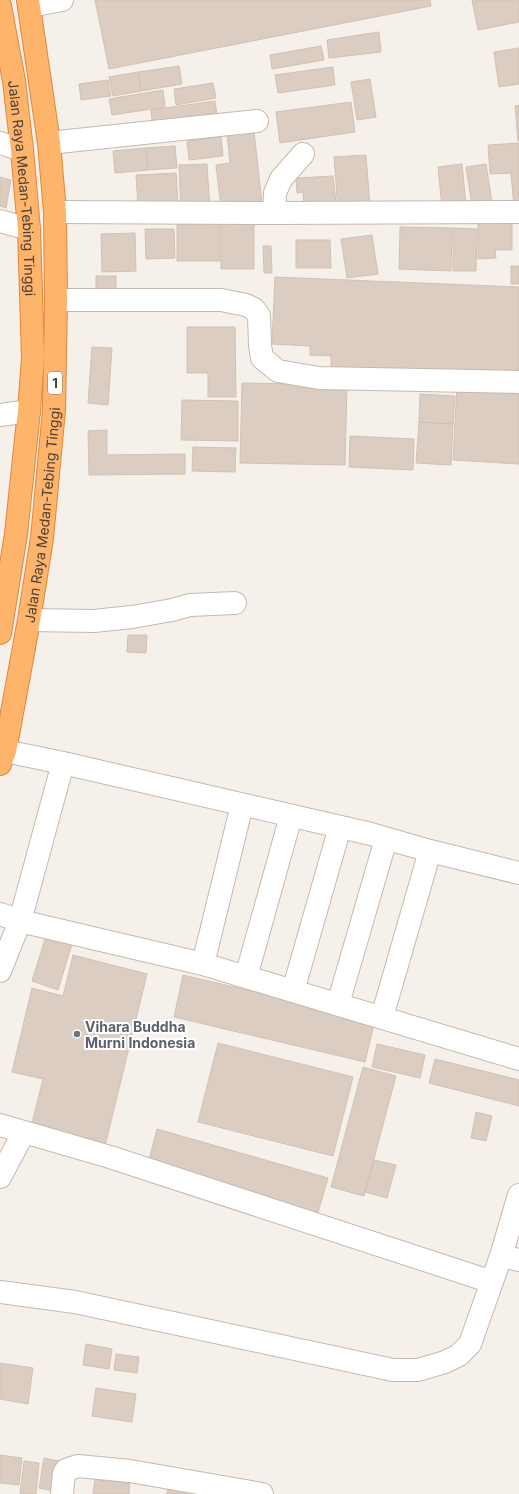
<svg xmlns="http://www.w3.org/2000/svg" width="519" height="1494" viewBox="0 0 519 1494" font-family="Inter,sans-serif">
	<rect width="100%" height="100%" fill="#f6f0ea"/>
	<path fill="#dbcdc2" stroke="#d3c0b2" d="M95 0H430L431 6 109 69Z
		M472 0H519V22L478 30Z
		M379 32 381 52 329 58 327 40Z
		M321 46 324 60 272 69 270 55Z
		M519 48V84L499 87 494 52Z
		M179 66 182 84 141 91 138 72Z
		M333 67 335 85 278 93 275 75Z
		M138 72 141 91 113 96 109 77Z
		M370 79 376 117 357 120 351 82Z
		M108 80 111 96 81 100 79 84Z
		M213 83 216 98 176 105 174 89Z
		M163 90 165 107 112 115 109 99Z
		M215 101 218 122 153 130 151 110Z
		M351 102 355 132 280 143 276 112Z
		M519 105V141H518L515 106Z
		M254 131 262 203 221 208 216 165 230 163 227 134Z
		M221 137 223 156 189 160 187 141Z
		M519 143V208H514L511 173 490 174 488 145Z
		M175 146 177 168 148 170 146 148Z
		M146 148 148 170 115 173 113 151Z
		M366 155 370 207 338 210 334 157Z
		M207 164 210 210 181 212 179 165Z
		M462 164 466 205 442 208 438 167Z
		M486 164 492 202 472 205 466 167Z
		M176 173 178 204 138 207 136 175Z
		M333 176 336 202 304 205 303 192 297 193 296 178Z
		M0 177 11 180 6 208 0 206Z
		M512 218V250H495L496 258 478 259V219Z
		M177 223H220V261H177Z
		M221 224H254V269H221Z
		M400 227 452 228 451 271 399 269Z
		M453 228 477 229 476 271H453Z
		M145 229H174L175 258 146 259Z
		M135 233 136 271 102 272 101 234Z
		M372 235 378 274 347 278 341 239Z
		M296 240H330L331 268H296Z
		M263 246H271L272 273H264Z
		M511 266H519V284H511Z
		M96 276H116V297H96Z
		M275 277 519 287V376L331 368V356L310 355V346L272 344Z
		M187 327H235L236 397H208V373H187Z
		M92 347 112 348 108 405 88 403Z
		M242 383 347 385 345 465 240 463Z
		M457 386 519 389V464L453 460Z
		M420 394 455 396 453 424 419 422Z
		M182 400 238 401V441L181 440Z
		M419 422 453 424 451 465 416 463Z
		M107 430V455L185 454V474L89 475 88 431Z
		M350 436 414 439 413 470 349 467Z
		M193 447 236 448 235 472 192 471Z
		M128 635H147L146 653 127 652Z
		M47 933 73 941 58 990 32 981Z
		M73 955 147 974 105 1146 31 1127 43 1079 12 1072 32 988 63 996Z
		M183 975 375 1020 365 1062 174 1017Z
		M218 1043 353 1077 333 1156 198 1122Z
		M377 1044 425 1055 420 1078 372 1067Z
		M435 1059 519 1080V1106L429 1083Z
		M363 1067 396 1076 364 1196 331 1187Z
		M476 1112 492 1116 486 1141 471 1138Z
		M157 1129 328 1178 317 1216 147 1167Z
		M374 1160 396 1165 387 1198 365 1192Z
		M86 1344 112 1349 109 1369 83 1365Z
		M116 1354 139 1357 137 1373 114 1370Z
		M0 1363 33 1368 28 1404 0 1399Z
		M96 1388 136 1394 132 1422 92 1416Z
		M0 1455 22 1458 19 1485 0 1483Z
		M44 1458 64 1462 59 1492 39 1488Z
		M24 1461 39 1463 36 1494H20Z
		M95 1479 130 1484 129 1494H93Z
		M170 1479 194 1484 192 1494H167Z"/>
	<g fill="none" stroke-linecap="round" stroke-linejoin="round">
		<defs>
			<path id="minor" d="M30 6 62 0
				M0 143 22 150
				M49 143 257 121
				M55 212 274 213 519 212
				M274 213 275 193 281 179 303 154
				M0 221 29 229
				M56 300H221L246 305 254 309 259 316 260 345 262 358 278 371 319 378 519 382
				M0 415 29 411
				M29 620 94 621 132 617 172 610 190 605 235 603
				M5 751 63 763 371 834 430 851 519 873
				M0 914 20 921 63 763
				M203 964 242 805
				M0 971 20 921 203 964 519 1059
				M246 977 291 816
				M293 991 340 827
				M338 1004 386 839
				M382 1017 430 851
				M0 1125 110 1157 492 1282
				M0 1177 24 1132
				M501 1256 519 1260
				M0 1292 75 1302 393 1370H418L445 1362 459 1355 470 1344 501 1256 519 1195
				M62 1494 64 1473 66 1470 78 1466 130 1471 262 1494"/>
			<g id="highway">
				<path id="s1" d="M0 6 14 81 22 150 29 229 33 358 29 411 16 534 0 633"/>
				<path id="s2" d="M0 764 5 751 29 620 42 538 54 410 56 300 55 212 49 143 28 0"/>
			</g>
		</defs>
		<use href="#minor" stroke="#c5b9af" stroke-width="24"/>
		<use href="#highway" stroke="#e38537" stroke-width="24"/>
		<use href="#minor" stroke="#fff" stroke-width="22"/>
		<use href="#highway" stroke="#ffb46c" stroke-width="22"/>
	</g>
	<circle fill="#6b7280" stroke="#fff" stroke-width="1.5" cx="77" cy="1034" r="4"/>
	<g text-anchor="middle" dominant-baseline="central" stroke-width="4" stroke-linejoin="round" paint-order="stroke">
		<rect fill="#fff" stroke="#807974" stroke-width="1" x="48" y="372" width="14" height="22" rx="3"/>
		<g font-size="13" font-weight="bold" fill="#4a4038">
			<text x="55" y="383">1</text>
		</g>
		<g font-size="14" fill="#4a4038" stroke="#fff">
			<text stroke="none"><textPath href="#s1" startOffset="184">Jalan Raya Medan-Tebing Tinggi</textPath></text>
			<text stroke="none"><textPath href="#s2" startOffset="253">Jalan Raya Medan-Tebing Tinggi</textPath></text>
		</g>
		<g font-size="14" font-weight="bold" fill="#5b616d" stroke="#fff" text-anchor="start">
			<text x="85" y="1026">Vihara Buddha<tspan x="85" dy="16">Murni Indonesia</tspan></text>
		</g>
	</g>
</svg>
